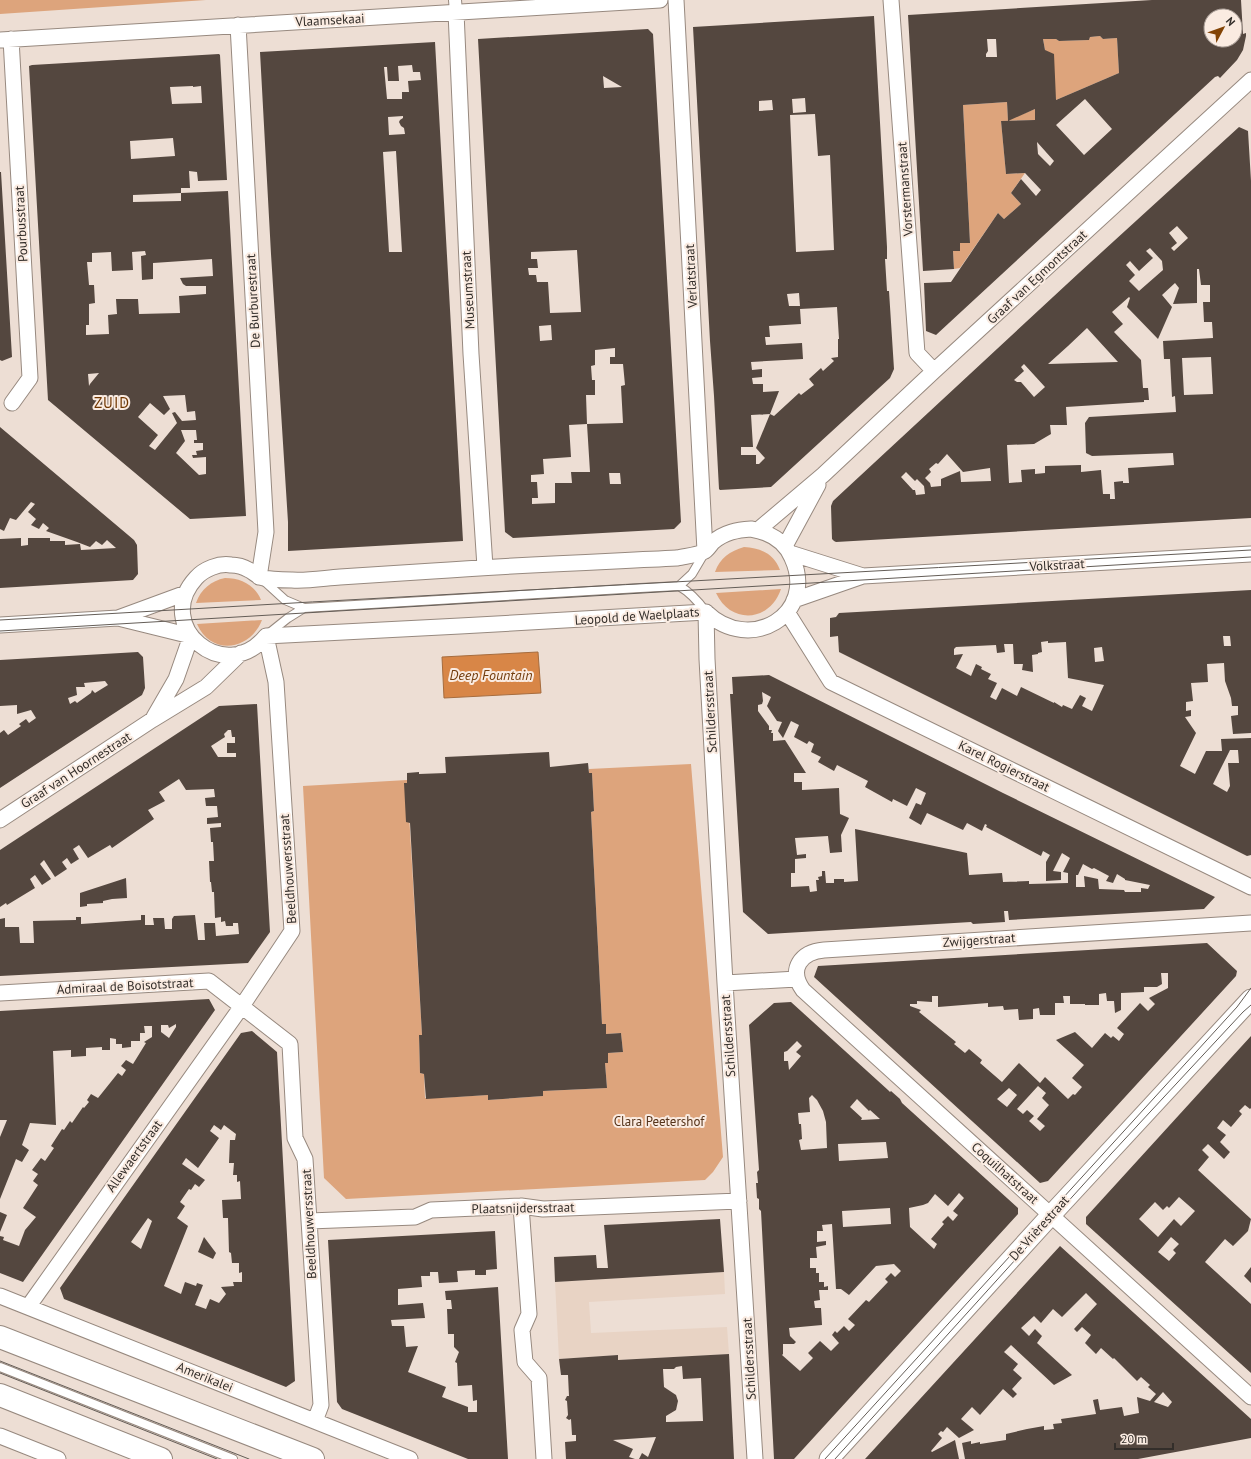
<svg xmlns="http://www.w3.org/2000/svg" width="1251" height="1459" viewBox="0 0 1251 1459" font-family="'PT Sans',sans-serif">
	<rect width="100%" height="100%" fill="#edded4"/>
	<path fill="#e8d3c4" d="M724 1272 725 1294 589 1302 591 1333 727 1327 729 1354 618 1360V1355L559 1359 555 1282Z"/>
	<path fill="#dda47c" d="M0 0H206L0 14Z
		M1100 36 1103 39 1117 38 1119 73 1056 100 1045 50 1043 39H1056L1059 41 1089 40 1090 37Z
		M1007 102 1008 120 1035 109V120L1001 121 1006 174 1025 173 1011 193 1021 204 1004 219 998 213 960 268 954 269 953 251 960 243H970L963 105Z
		M744 547C761 548 774 554 780 570L715 572C720 558 730 551 744 547Z
		M225 578C241 578 255 585 261 600L196 603C201 589 211 581 225 578Z
		M781 589C770 622 731 625 716 593Z
		M262 620C250 651 211 656 197 624Z
		M691 764 723 1157 713 1172 705 1180 346 1199 324 1178 303 786 407 780 422 1035H419L420 1073 424 1074 425 1098H438L488 1095V1100L543 1096V1091L607 1088 605 1063H608V1053L623 1052 621 1033 606 1034V1024H602L591 812 594 811 592 773H589V769Z"/>
	<path fill="#d88647" stroke="#a66c3e" d="M538 652 541 693 444 698 442 657Z"/>
	<path fill="#54473f" fill-rule="evenodd" d="M1152 0H1241L1243 34 1246 33V36L1243 50 1237 60 1220 78 1218 76 1215 77 936 335 926 331 924 283 951 282 998 213 1004 219 1021 204 1011 193 1021 179 1036 196 1041 190 1025 173 1006 174 1001 121 1035 120V109L1008 121 1007 102 963 105 970 243H960V251H953L954 269 923 271 908 15ZM1211 16H1235V40H1211ZM1100 36 1103 39 1117 38 1119 73 1056 100 1054 54 1045 50 1043 39H1056L1059 41 1089 40 1090 37ZM987 39H996L997 57H986V54L988 51ZM1085 99 1112 129 1084 155 1056 125ZM1037 142 1054 161 1050 166 1038 154Z
		M874 16 887 247V259H885L887 291H889L894 369 890 378 771 487 720 490 719 489 714 396 710 341 693 27ZM805 98 806 112 793 113 792 99ZM772 100 773 110 759 111V101ZM815 114 818 156 830 155 834 250 796 252 790 115ZM799 293 800 306H789L787 294ZM837 307 839 339H838V357L831 358 834 361 823 371 821 368 809 379 814 385 801 395 799 393 774 416 770 414 779 391 763 392V384H753L752 378 762 377V369L752 370 751 362 803 359 802 343 766 345 765 337H770L769 326 801 324 800 309ZM770 414 756 448 765 458 759 464H756V455H741V447H753L751 415Z
		M648 29 653 34 681 522 674 529 513 538 505 532 478 39ZM603 76 622 87 604 88ZM577 250 581 312 550 313 548 282H537L536 275H529L528 268H538L537 259H531V252ZM551 325 552 340 540 341 539 326ZM615 348V357H610V364H623L625 385 621 386 623 423 587 424 590 472H571L572 483H555V503L532 504V498H538L537 482H531V475L544 474 543 459 571 457 569 425 587 424 586 395H595V380H592L591 366 595 365V350ZM609 473H620L621 484H610Z
		M435 42 463 541 288 551V522L271 254 260 52ZM412 65 413 72H420L421 80 408 81 409 92H402V99H387L384 67H387L388 81H399L398 66ZM403 116V118L400 120 399 122 401 126 404 128 405 134 389 135 388 117ZM396 151 402 252H389L383 152Z
		M219 54 220 55 227 180 198 181 197 172 189 171 190 188H181V193L133 195V202L181 201V193L228 191 246 516 190 519 48 400 29 66 32 65ZM193 86V87L201 86 202 103 172 104 170 87ZM173 138 175 156 131 159 130 141ZM145 251 146 255 141 256 142 280 153 279V263L212 259 213 276 180 278 183 284 186 286H206V294L179 296 180 313 139 314 138 299H116L117 314 108 315 109 334 86 335V325H89V304L95 303 94 285H89L87 262H92V253L111 252 112 271 133 270 132 252ZM99 373 90 384 89 386 88 374ZM185 395 187 412 195 411 196 420 182 421 175 412 172 413 177 423 155 450 149 446 158 435 138 417 150 403 164 415 170 409 163 396ZM181 430H196L197 440H194V443H203V450L196 451 197 455H192L193 458 206 457V474L199 475 176 453 185 441Z
		M1239 127 1248 131 1251 181V518L836 542 834 541 832 539 831 506 833 501 1080 272ZM1177 226 1188 238 1174 251 1171 248 1177 243 1169 233ZM1150 248 1162 261 1163 270 1139 291 1129 281 1135 275 1126 265 1130 261 1139 271 1153 258 1146 251ZM1197 269H1199L1201 285H1210V302H1203L1204 322H1212L1213 338 1163 341 1164 359H1170L1172 397 1175 396 1176 412 1089 417 1085 423 1086 453 1092 456 1173 453 1174 465 1128 468 1129 483H1123V481L1114 482 1115 499H1110V494H1103L1101 470 1081 472V465L1045 466V473L1035 474V469L1021 470 1022 482 1009 483 1007 445 1034 444 1051 434 1050 425H1067L1066 407 1144 402V400H1149L1148 388H1143L1141 360 1114 332 1123 324 1112 312 1129 297 1130 298 1127 307 1158 339 1172 307 1162 295 1175 283 1179 288 1173 304 1197 303ZM1087 328 1118 362 1048 364 1068 346ZM1211 357 1213 394 1184 395 1182 358ZM1024 364 1045 387 1034 397 1021 382H1017L1014 380 1024 371 1021 367ZM947 454 963 472 990 468 991 481 961 482 960 471 941 479V486L931 487 930 483 925 478 931 472 929 469 936 463 938 464ZM906 472 915 481 917 479 924 486 925 494 916 495 915 490H913L901 477Z
		M0 172H1L12 357 2 361 0 360Z
		M0 427 134 540 137 545 138 574 133 580 0 588V539L21 538V546L28 545V538H50V541H65V545L80 544 81 550 116 548 107 540 102 545 96 541 90 547 77 542 46 531 49 528 43 523 39 529 31 525 36 519 28 512 35 504 31 502 16 520 10 518 4 531 0 529Z
		M1251 590V733L1233 734 1231 716 1238 715V706H1232L1231 698 1225 681 1224 663 1207 664 1208 682 1191 683 1193 701 1186 702V711L1191 710V716L1185 717 1196 733 1180 766 1195 774 1206 751H1222L1221 739 1251 738V855L1247 856 839 652 838 636 830 637V618L836 617 839 613ZM1223 636H1230L1231 646H1224ZM1048 641V643L1066 642 1068 678 1104 685 1092 711 1082 706 1086 698 1080 695 1072 709 1063 705 1062 707 1054 702V703L1021 687 1017 696 1002 688 996 700 990 697 997 683 988 679 991 674 981 669 982 667 976 664 971 676 956 668 963 654 954 655V649L956 647 996 645 997 653 1005 652 1004 644H1013L1014 664H1023L1022 670 1033 672 1032 655 1038 654V653L1042 652 1041 642ZM1102 647 1104 661 1095 662 1094 648ZM1230 750H1238L1239 763H1228L1230 786 1227 792 1213 784Z
		M138 652 143 657 145 688 142 695 0 788V733L4 730 8 735 21 726 19 724 26 719 29 723 36 718 31 710 17 714V705L0 706V660ZM105 681 108 685 95 693 92 690 91 693 77 703 75 701 70 704 68 698 77 695 76 687H85L84 683Z
		M769 675 1003 793 1215 897 1204 909 1009 920 1008 911H1004L1005 922 973 924 971 922 768 934 743 912 730 694H733L732 677ZM762 692 771 697 767 706 777 721 782 722 778 731 783 738 791 721 799 725 794 737 807 744 809 741 814 744 811 752 821 757 818 762 834 771 837 765 868 781 865 787 892 802 893 799 907 806 916 788 926 793 921 805 916 803 909 818 921 825 927 813 963 830 967 823 982 831 985 824 987 825 986 827 1041 856 1043 851 1050 855 1046 862V881L1061 880V872L1053 871 1062 853 1070 858 1063 872 1068 873V883L1029 884V881L1003 882 1002 873 969 875 967 853 855 829 858 881 844 882V879H834V883H826L825 871H822V876L818 877 819 880H816L817 891 810 892 809 886 791 887V873H795V859L806 858V854L797 855 795 838 828 836 830 853 842 852 841 835 849 818 840 814 839 788 802 790V782H794V773H806L785 740 773 741V733H771L772 730H769V726L758 711V705L762 704 763 701ZM1083 864 1092 869 1094 868 1109 876 1106 881 1113 883 1117 874 1125 879V880L1150 885 1148 889 1141 888V892H1125L1124 890 1099 889 1098 879 1084 876 1085 887H1076V875H1078Z
		M257 704 270 932 248 963 0 976V919L5 918V927H19L20 943H34L33 921 76 920V917H81V924L141 920V915H145V925H154L153 918H164L165 929H172V919L174 916 195 915 198 940H205L204 923H215L216 936 239 934 238 923H233V926H226L225 921 221 922V917L215 918 214 892H212L211 882H210L209 861H214L213 842H211L210 828 221 827V823L207 824V818L218 817 217 806H206L205 798 215 797 214 789 186 790 179 779 159 792 165 801 148 810 154 819 112 848 110 845 88 858 79 845 73 849 79 859 71 864 67 858 62 862 67 869 55 877 44 860 40 864 51 879 42 885 35 875 30 879 35 888 7 905 6 903 0 907V850L219 706ZM228 730H231L232 737H235V743H227V753H236V757H218L211 746 225 737 224 734Z
		M549 752 550 767 588 763 589 773H592L594 811 591 812 602 1024H606V1034L621 1033 623 1052 608 1053V1063H605L607 1088 543 1091V1096L488 1100V1095L426 1099 424 1074 420 1073 419 1035H422L410 823 406 822 404 783H407V773L419 772V774L446 773 445 757Z
		M126 878 127 898 112 899 103 901V903L87 904V906L80 907V893Z
		M1207 943 1237 971 1236 976 1048 1181 1040 1183 814 977 818 966ZM1161 973H1168V988L1149 998 1155 1004 1148 1011 1140 1003 1128 1016 1117 1028 1124 1034 1119 1041 1113 1036 1111 1038 1105 1033 1092 1048 1075 1032 1056 1040 1084 1065 1072 1078 1082 1087 1075 1095 1073 1094 1068 1099 1045 1077 1040 1083 1019 1063 1002 1082 980 1063 982 1060 969 1049 965 1053 954 1044 956 1042 919 1012 921 1010 910 1006V1004H917V1001L932 1002V996H938V1007L988 1003V1007L1003 1006 1004 1010 1018 1009 1019 1020 1033 1019V1009L1039 1008 1040 1015H1055V1003H1064L1063 996H1070V1004H1085V1005H1099V994L1106 993 1107 1001H1114L1115 1013 1121 1010V993L1144 992V987H1157L1162 984ZM1038 1086 1046 1093 1042 1098 1049 1105 1037 1119 1045 1126 1040 1131 1029 1121 1034 1116 1027 1110 1023 1114 1017 1109ZM1009 1088 1017 1095 1007 1107 997 1099Z
		M209 999 215 1010 23 1282 0 1273V1236L4 1237 3 1240 19 1246 25 1230 36 1217 23 1208 38 1185 33 1181 38 1174 32 1170 41 1158 45 1161 54 1148 51 1146 62 1129 64 1130 70 1121 72 1123 83 1107 84 1108 89 1102 87 1100 91 1094 98 1098 118 1073 122 1076 126 1070 121 1066 126 1060 133 1064 146 1043 144 1042 152 1037V1026H144L145 1033H140V1041H131V1047L122 1048V1044H116V1039L110 1038V1050H102V1047L86 1048V1056L71 1057V1050L53 1051 56 1125 30 1123 22 1145 29 1150 22 1162 16 1159 0 1199V1137L7 1120H0V1011ZM176 1024V1027L169 1038 161 1032V1025H168L169 1028Z
		M791 1002 888 1090 890 1092 891 1091 900 1099 902 1103 1018 1208V1214L794 1459H774L761 1211 759 1209V1199L757 1198 756 1183H758L757 1172 759 1170 749 1025 774 1003ZM797 1041 802 1046 796 1052 801 1056 789 1070 788 1061H784V1052L787 1051ZM812 1095 817 1100 823 1111 826 1122 827 1148 801 1150 799 1140 802 1139 801 1124H799L798 1113 810 1112 809 1098ZM857 1099 869 1111 870 1110 880 1119 861 1120 862 1118 850 1107ZM886 1142 888 1158 839 1161 838 1144ZM959 1193 964 1198 953 1211 958 1215 953 1221 948 1216 942 1222 944 1224 931 1239 937 1244 934 1249 910 1227 909 1208 923 1205 928 1203 935 1194 948 1206ZM890 1208 891 1224 843 1227 842 1211ZM832 1224 836 1289H841L849 1295 876 1266 894 1264 901 1271 895 1277 891 1273 885 1279 888 1282 869 1302 866 1300 848 1319 855 1325 849 1331 844 1326 837 1333 835 1331 832 1335 839 1343 831 1351 820 1341 808 1353 813 1358 800 1371 782 1355 783 1354V1344H794L796 1342 790 1336 789 1328 822 1325 821 1308H815L814 1301 820 1300 819 1290H828V1286L824 1287V1282H819V1273H816V1268H810V1258H817L816 1247 826 1245V1241L817 1242V1231H823L822 1225Z
		M252 1031 277 1052 295 1381 286 1387 64 1299 60 1288 241 1033ZM214 1125 221 1130 224 1125 236 1134 235 1140H230L229 1163H234L233 1175H237V1182L240 1181 241 1199 222 1200 223 1218H228L229 1252 231 1253 232 1263H239V1273L242 1272V1282H233L234 1286 221 1287 226 1294 219 1303 210 1299 206 1309 195 1305 203 1285 197 1283 196 1286 185 1282 181 1294 164 1286 188 1226 177 1218 185 1206 180 1202 189 1189 191 1190 195 1184 199 1187 205 1180 182 1164 186 1158 198 1168 219 1138 210 1131ZM148 1218 152 1221 141 1249 131 1242Z
		M1251 1036V1108L1250 1109 1245 1105 1239 1111 1242 1114 1231 1127 1223 1120 1217 1128 1226 1135 1220 1142 1230 1152 1224 1159 1208 1144 1202 1150 1209 1157 1198 1170 1251 1219 1248 1231 1233 1246 1225 1239 1205 1262 1251 1304V1373L1086 1224V1217ZM1179 1197 1195 1211 1181 1226 1174 1219 1158 1237 1139 1219 1155 1202 1163 1210 1167 1206 1169 1208ZM1171 1237 1179 1244 1173 1250 1176 1253 1169 1261 1158 1252Z
		M0 1212 7 1215 0 1232Z
		M720 1219 724 1272 555 1282 554 1257 596 1255 597 1268H608L604 1225Z
		M495 1231 497 1269 486 1270V1275H475V1270L457 1271 458 1282 439 1283 438 1272H430V1276H421L422 1287 398 1289V1305L423 1303 425 1318 391 1320 392 1326H404L406 1347 418 1346 408 1372 446 1387 442 1397 468 1407V1412H477V1400L473 1401 472 1385 458 1386 457 1363 455 1362 459 1352 454 1347V1334H448L447 1309H452L451 1300H446L445 1291 498 1287 508 1459H468L342 1409 337 1402 328 1240Z
		M204 1237 216 1253 213 1259 198 1252Z
		M1060 1246 1251 1419V1438L1138 1459H965L962 1443 971 1441V1444L980 1442V1444L1006 1440V1434L1027 1429 1044 1426V1430L1054 1429 1053 1424 1062 1423 1061 1419 1096 1414 1093 1400 1098 1399 1100 1410 1122 1407 1124 1416 1139 1413 1137 1397 1150 1401 1156 1394 1148 1387 1150 1385 1141 1377 1137 1381 1114 1358 1113 1359 1101 1348 1096 1354 1085 1343 1091 1335 1082 1327 1077 1332 1074 1329 1097 1304 1086 1293 1062 1317 1053 1309 1041 1323 1034 1316 1021 1328 1029 1336 1035 1329 1042 1336 1037 1343 1072 1375 1054 1385 1011 1345 1004 1352 1018 1364 1013 1370 1022 1378 1012 1389 1017 1394 1013 1398 1003 1389 980 1415 972 1407 961 1419 974 1430 959 1438 947 1427 943 1432 941 1431 938 1434 942 1438 931 1451 932 1452 955 1440 959 1459H865ZM1163 1392 1172 1402 1168 1407 1154 1402Z
		M1251 1267V1283L1244 1276Z
		M729 1354 734 1459H639L642 1453 648 1457 656 1437 613 1440 633 1449 629 1457 635 1459H566L565 1442 576 1441V1435H572L571 1419 569 1420 566 1418 568 1415 567 1401 565 1400 567 1396H569L568 1375H561L559 1359 618 1355V1360ZM682 1366 683 1379 701 1378 703 1421 666 1422V1416L676 1410 678 1401 676 1395 664 1387 663 1369H674L676 1367Z"/>
	<g fill="none" stroke-linecap="round" stroke-linejoin="round">
		<defs>
			<path id="service" d="M262 579 285 600 304 608 640 588 679 586 692 574 705 552
				M679 586C690 592 698 601 706 612
				M268 634 288 618 304 608
				M0 1367 233 1459"/>
			<path id="pedestrian" d="M455 0 456 12"/>
			<path id="minor" d="M676 0 705 551
				M891 0 917 353 934 371
				M456 12 471 354 485 567
				M238 25 266 532 259 577
				M11 39 30 378 12 403
				M0 40 660 0
				M751 529C769 532 785 541 792 558 818 614 750 655 706 612L460 626 266 636C225 687 152 626 196 578 204 569 219 563 231 565 237 565 244 567 249 570 253 572 256 575 260 577 270 580 282 580 292 580 308 581 325 578 340 577 371 575 402 573 433 571 515 565 596 562 677 558 685 556 699 555 705 551 708 549 711 544 713 542 725 532 737 530 751 529Z
				M758 530 823 475 934 371 1251 80
				M785 546 818 485
				M790 553 863 576
				M794 600 863 576 1251 554
				M706 612 707 659 725 983 755 1459
				M787 612 831 682 1251 887
				M118 618 191 636
				M0 625 118 618 186 593
				M154 717 176 679 191 636
				M0 820 152 720 206 687 241 653
				M1251 923 824 950C801 952 788 969 803 990L1251 1397
				M725 983 797 979
				M0 993 209 981 290 1044 295 1138 305 1159 321 1405 315 1421
				M521 1206 529 1314 522 1330 525 1362 539 1378 544 1459
				M309 1221 415 1217 431 1210 521 1206 543 1209 739 1201
				M0 1296 410 1459
				M28 1307 242 1006 292 931 276 682 266 636
				M0 1436 58 1459"/>
			<path id="tertiary" d="M829 1459 1051 1215 1251 999"/>
			<path id="secondary" d="M0 1337 313 1459
				M0 1395 161 1459"/>
		</defs>
		<use href="#service" stroke="#97897f" stroke-width="10"/>
		<use href="#pedestrian" stroke="#97897f" stroke-width="14"/>
		<use href="#minor" stroke="#97897f" stroke-width="17"/>
		<use href="#tertiary" stroke="#97897f" stroke-width="21"/>
		<use href="#secondary" stroke="#97897f" stroke-width="24"/>
		<use href="#service" stroke="#fff" stroke-width="8"/>
		<use href="#pedestrian" stroke="#fff" stroke-width="12"/>
		<use href="#minor" stroke="#fff" stroke-width="15"/>
		<use href="#tertiary" stroke="#fff" stroke-width="19"/>
		<use href="#secondary" stroke="#fff" stroke-width="22"/>
		<path stroke="#645d57" stroke-width="1" d="M0 620C417 595 834 574 1251 550
			M0 631 1251 557
			M0 1361 249 1459
			M0 1373 217 1459
			M825 1459 1237 1007 1251 988
			M835 1459 1111 1154 1243 1012 1251 1005"/>
	</g>
	<g text-anchor="middle" dominant-baseline="central" stroke-width="4" stroke-linejoin="round" paint-order="stroke">
		<g font-size="13" fill="#332e2a" stroke="#faebe1">
			<text transform="translate(330 20) rotate(-3)">Vlaamsekaai</text>
			<text transform="translate(905 189) rotate(-94)">Vorstermanstraat</text>
			<text transform="translate(21 224) rotate(-93)">Pourbusstraat</text>
			<text transform="translate(691 276) rotate(-93)">Verlatstraat</text>
			<text transform="translate(1037 277) rotate(-43)">Graaf van Egmontstraat</text>
			<text transform="translate(468 290) rotate(-93)">Museumstraat</text>
			<text transform="translate(253 301) rotate(-93)">De Burburestraat</text>
			<text transform="translate(1057 565) rotate(-3)">Volkstraat</text>
			<text transform="translate(637 616) rotate(-4)">Leopold de Waelplaats</text>
			<text transform="translate(710 712) rotate(-93)">Schildersstraat</text>
			<text transform="translate(1004 766) rotate(26)">Karel Rogierstraat</text>
			<text transform="translate(76 770) rotate(-33)">Graaf van Hoornestraat</text>
			<text transform="translate(288 869) rotate(-94)">Beeldhouwersstraat</text>
			<text transform="translate(979 940) rotate(-4)">Zwijgerstraat</text>
			<text transform="translate(125 986) rotate(-3)">Admiraal de Boisotstraat</text>
			<text transform="translate(728 1036) rotate(-94)">Schildersstraat</text>
			<text transform="translate(134 1156) rotate(-54)">Allewaertstraat</text>
			<text transform="translate(1005 1173) rotate(42)">Coquilhatstraat</text>
			<text transform="translate(523 1208) rotate(-1)">Plaatsnijdersstraat</text>
			<text transform="translate(309 1224) rotate(-93)">Beeldhouwersstraat</text>
			<text transform="translate(1039 1228) rotate(-48)">De Vrièrestraat</text>
			<text transform="translate(749 1359) rotate(-93)">Schildersstraat</text>
			<text transform="translate(205 1377) rotate(22)">Amerikalei</text>
		</g>
		<g font-size="13" fill="#56341a" stroke="#faebe1">
			<text x="659" y="1121">Clara Peetershof</text>
		</g>
		<g font-size="14" font-style="italic" fill="#743e0f" stroke="#faebe1">
			<text x="491" y="675">Deep Fountain</text>
		</g>
		<g font-size="15" letter-spacing="1" fill="#703700" stroke="#faebe1">
			<text x="112" y="402">ZUID</text>
		</g>
	</g>
	<g transform="translate(1223 28) rotate(49)"><circle r="19" fill="#faebe1" stroke="#aa9f98"/>
	<path d="M0-3L7 15L0 10L-7 15Z" fill="#824305"/>
	<text y="-6" font-size="11" font-weight="bold" text-anchor="middle" fill="#332e2a">N</text>
	</g>
	<path d="M1115 1443v6h58v-6" fill="none" stroke="#332e2a" stroke-width="2"/>
	<text x="1121" y="1443" font-size="12" fill="#332e2a" stroke="#faebe1" stroke-width="3" paint-order="stroke">20 m</text>
</svg>
